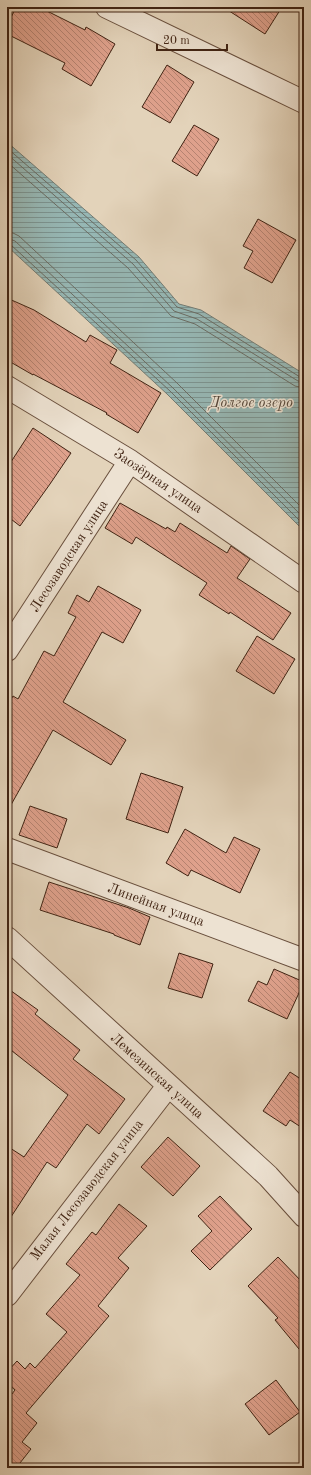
<svg xmlns="http://www.w3.org/2000/svg" width="311" height="1475" viewBox="0 0 311 1475" font-family="'Old Standard TT',serif">
	<defs>
		<pattern id="water-rules" width="6" height="5" patternUnits="userSpaceOnUse"><rect width="6" height="5" fill="#96b7b4"/><path d="M0 2.5h6" fill="none" stroke="#7c9491"/></pattern>
		<pattern id="building-back-hatch" width="6" height="6" patternUnits="userSpaceOnUse"><rect width="6" height="6" fill="#dfa18c"/><path d="M-1 5l2 2M0 0l6 6M5-1l2 2" fill="none" stroke="#b68371"/></pattern>
	</defs>
	<rect width="100%" height="100%" fill="#e3d3ba"/>
	<filter id="stains"><feTurbulence type="fractalNoise" baseFrequency=".005" numOctaves="4"/><feColorMatrix values="0 0 0 0 .2 0 0 0 0 .09 0 0 0 0 .02 0 0 0 .5 -.17"/></filter>
	<radialGradient id="worn" r=".72"><stop offset=".6" stop-color="#630" stop-opacity="0"/><stop offset="1" stop-color="#630" stop-opacity=".3"/></radialGradient>
	<path fill="url(#water-rules)" stroke="#747c74" d="M7 142 139 257 179 304 201 310 304 374V531L167 394 7 246Z"/>
	<g fill="none" stroke-linecap="round" stroke-linejoin="round">
		<path stroke="#6b6d64" stroke-width="1" d="M7 148 136 260 177 307 199 314 300 377H304
			M7 154 133 264 174 311 197 319 298 381 304 382
			M7 162 128 268 171 316 195 324 295 386 304 388
			M7 232 13 233 19 236 177 383 304 510
			M7 238 15 241 173 388 304 518
			M7 243 11 245 170 391 304 525"/>
	</g>
	<path fill="url(#building-back-hatch)" stroke="#402313" d="M16 7H39L85 30 86 27 115 44 91 86 62 69 65 63 7 34V26Z
		M223 7H282L265 34Z
		M167 65 194 82 170 123 142 107Z
		M194 125 219 139 197 176 172 161Z
		M258 219 296 240 272 283 244 268 253 251 243 246Z
		M7 298 34 310 86 342 90 335 117 350 110 363 161 393 138 433 106 414 107 413 33 374V375L7 360Z
		M33 428 71 453 50 484 20 526 7 516V468Z
		M120 503 166 529 167 527 175 532 180 523 227 553 231 546 250 559 237 578 291 613 273 640 230 612 229 614 199 595 207 583 136 537 132 544 105 528Z
		M98 586 141 610 123 643 102 632 63 702 126 740 111 765 53 730 7 812V706L13 696 18 699 44 651 54 656 76 617 68 613 77 595 89 602Z
		M257 636 295 659 274 694 236 671Z
		M141 773 183 787 168 833 126 819Z
		M30 806 67 819 57 848 19 835Z
		M185 829 226 853 234 837 260 849 240 893 191 870 188 876 166 863Z
		M49 882 129 908 150 917 140 945 114 935V934L40 910Z
		M179 953 213 964 202 998 168 988Z
		M274 969 304 982 287 1019 248 1001 258 981 267 985Z
		M7 988 38 1010 35 1014 80 1050 73 1059 125 1099 99 1134 87 1124 56 1168 47 1162 7 1223V1146L24 1157 68 1095 7 1047Z
		M290 1072 304 1081V1129L290 1120 286 1126 263 1111Z
		M168 1137 200 1166 173 1196 141 1167Z
		M220 1196 252 1229 210 1270 191 1251 212 1231 198 1216Z
		M119 1204 147 1226 118 1258 129 1268 98 1306 109 1316 26 1413 37 1423 22 1442 31 1449 16 1468H7V1398L8 1399 15 1390 7 1383V1372L17 1361 25 1369 30 1363 35 1368 67 1332 46 1314 80 1275 66 1264 92 1232 96 1235Z
		M278 1257 304 1284V1355L275 1320 278 1318 248 1286Z
		M276 1380 300 1412 269 1435 245 1404Z"/>
	<g fill="none" stroke-linecap="round" stroke-linejoin="round">
		<defs>
			<path id="minor" d="M107 7 304 102
				M7 387 130 461 304 582
				M7 650 130 461
				M7 849 304 960
				M7 938 268 1176 304 1216
				M7 1295 168 1086"/>
		</defs>
		<use href="#minor" stroke="#694f3d" stroke-width="24"/>
		<use href="#minor" stroke="#ede2d2" stroke-width="22"/>
	</g>
	<g text-anchor="middle" dominant-baseline="central" stroke-width="3" stroke-linejoin="round" paint-order="stroke">
		<g font-size="14" fill="#402313" stroke="#ede2d2">
			<text transform="translate(158 481) rotate(34)">Заозёрная улица</text>
			<text transform="translate(69 556) rotate(-57)">Лесозаводская улица</text>
			<text transform="translate(156 905) rotate(20)">Линейная улица</text>
			<text transform="translate(157 1076) rotate(42)">Лемезинская улица</text>
			<text transform="translate(87 1190) rotate(-52)">Малая Лесозаводская улица</text>
		</g>
		<g font-size="15" font-style="italic" fill="#56483b" stroke="#ede2d2">
			<text x="251" y="403">Долгое озеро</text>
		</g>
	</g>
	<rect width="311" height="1475" fill="none" stroke="#e3d3ba" stroke-width="24"/>
	<rect x="8" y="8" width="295" height="1459" fill="none" stroke="#402313" stroke-width="2"/>
	<rect x="12" y="12" width="287" height="1451" fill="none" stroke="#402313"/>
	<path d="M157 44v6h70v-6" fill="none" stroke="#402313" stroke-width="2"/>
	<text x="163" y="44" font-size="12" fill="#402313" stroke="#ede2d2" stroke-width="3" paint-order="stroke">20 m</text>
	<rect width="100%" height="100%" filter="url(#stains)"/>
	<rect width="100%" height="100%" fill="url(#worn)"/>
</svg>
